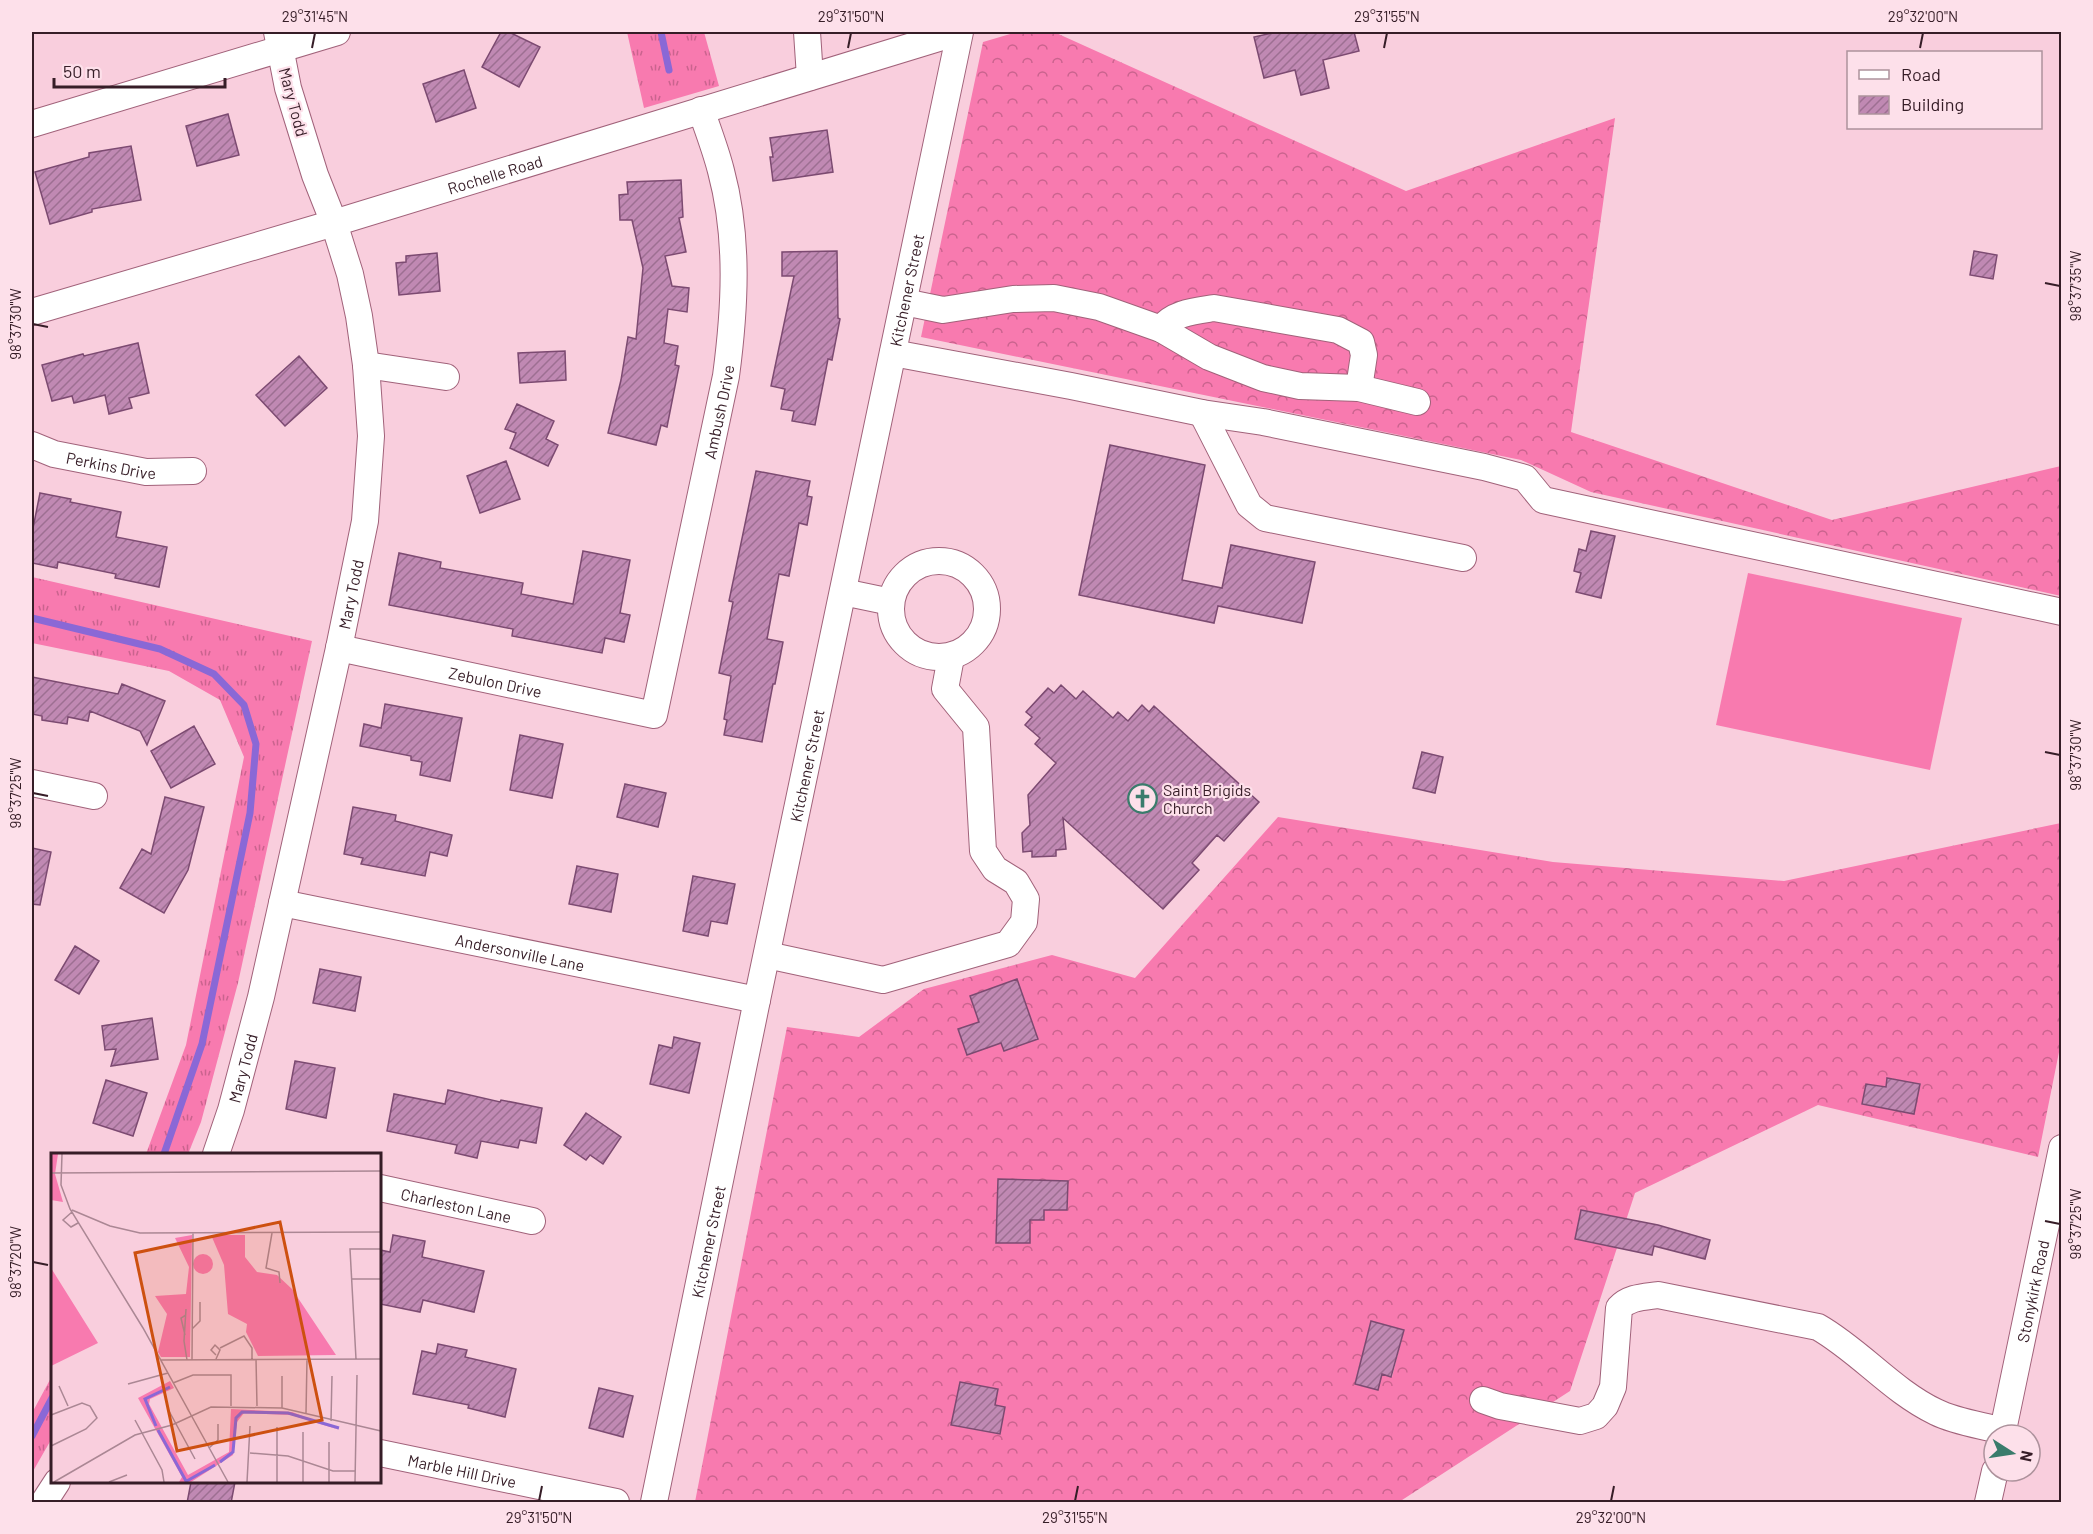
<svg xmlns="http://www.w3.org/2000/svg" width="2093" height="1534" viewBox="0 0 2093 1534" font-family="Barlow,sans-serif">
	<defs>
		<pattern id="grass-tufts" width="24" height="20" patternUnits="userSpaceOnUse" patternTransform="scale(1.5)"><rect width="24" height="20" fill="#f87aaf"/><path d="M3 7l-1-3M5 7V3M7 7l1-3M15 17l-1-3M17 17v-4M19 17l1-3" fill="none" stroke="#ca638e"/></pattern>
		<pattern id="forest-crowns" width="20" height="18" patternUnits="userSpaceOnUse" patternTransform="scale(1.5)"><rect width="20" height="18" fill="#f87aaf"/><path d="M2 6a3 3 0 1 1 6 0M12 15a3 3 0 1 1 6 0" fill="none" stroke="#ca638e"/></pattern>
		<pattern id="building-hatch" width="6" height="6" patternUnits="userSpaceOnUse" patternTransform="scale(1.5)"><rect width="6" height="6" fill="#c089b3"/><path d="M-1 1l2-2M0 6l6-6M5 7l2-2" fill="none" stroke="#9d6f92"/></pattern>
	</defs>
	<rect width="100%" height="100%" fill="#f9cedd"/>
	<path fill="url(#grass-tufts)" d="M627 32H704L719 86 644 108Z
		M32 577 312 641 238 983 201 1122 188 1154H146L186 1045 244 757 220 700 169 671 32 643Z
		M52 1376V1438L32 1473V1413Z"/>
	<path fill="url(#forest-crowns)" fill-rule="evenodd" d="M1017 32H1054L1406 191 1615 118 1571 432 1832 520 2061 466V596L1591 492 1521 460 921 337 983 42Z
		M1278 817 1553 862 1784 881 2061 823V1042L2038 1157 1818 1105 1635 1193 1570 1391 1399 1502H695L787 1027 859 1037 924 989 1052 955 1135 978ZM1888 1078 1920 1084 1914 1114 1862 1104 1866 1084 1886 1087ZM998 1179 1068 1181 1067 1210H1044V1220H1030V1243H996ZM1371 1321 1404 1330 1392 1377 1382 1374 1378 1390 1355 1383ZM960 1382 998 1389 995 1405 1005 1407 1000 1434 951 1425Z"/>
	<path fill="#f87aaf" d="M1748 573 1962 618 1930 770 1716 725Z"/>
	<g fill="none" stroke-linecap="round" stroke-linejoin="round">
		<path stroke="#8a68d6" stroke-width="7" d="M661 32 669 70
			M32 618 160 649 214 674 244 705 256 744 250 813 202 1044 164 1154
			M32 1436 52 1398"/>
	</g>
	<path fill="url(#building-hatch)" stroke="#7c4a71" stroke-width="1.5" d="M501 32H509L540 47 519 87 482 67Z
		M1277 32H1354L1359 51 1323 60 1329 88 1301 95 1295 70 1264 78 1254 37Z
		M464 70 476 108 436 122 423 84Z
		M228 114 239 155 197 166 186 126Z
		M827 130 833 172 773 181 770 157H773L770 138Z
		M131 146 141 200 92 209V212L50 224 35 172 89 157V153Z
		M681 180 683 217 679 218 686 252 665 256 672 286 689 288 687 312 668 309 664 343 678 346 675 365 679 366 667 427 661 425 656 445 608 433 621 380 628 337 636 339 643 268 632 220H620L619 195 628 194 627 182Z
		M837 251 838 318 840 319 832 360 828 359 815 425 792 421 794 411 781 409 785 389 771 386 794 276H782V252Z
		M1974 251 1997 255 1993 279 1970 275Z
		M437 253 440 291 399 295 396 263 406 262V256Z
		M138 343 149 393 129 398 132 408 109 414 105 395 74 403 72 396 52 401 42 365 83 354 84 356Z
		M565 351 566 380 520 383 518 353Z
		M299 356 327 388 285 426 256 395Z
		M517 404 554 421 546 439 558 445 548 466 510 448 516 433 505 429Z
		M1110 445 1205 465 1182 580 1222 588 1231 545 1315 562 1302 623 1218 606 1214 623 1079 595Z
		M506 461 520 499 480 513 467 476Z
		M756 471 810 481 807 496 812 497 807 525 799 523 789 576 779 574 767 639 783 642 775 684H773L762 742 724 735 727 720 724 719 731 676 719 673 733 602 729 601Z
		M40 493 71 499 70 502 121 512 116 537 167 547 159 587 115 578 116 574 58 562 57 568 32 563V533Z
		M1591 531 1615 536 1601 598 1576 592 1581 573 1574 571 1579 549 1586 551Z
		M583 551 630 560 620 613 630 615 624 642 605 638 602 653 512 636 513 629 389 605 399 553 441 562 440 568 523 583 521 594 573 604Z
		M32 677 118 694 122 684 165 701 147 745 140 731 90 711 88 721 68 717 67 724 42 720V716L32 714Z
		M1061 685 1076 699 1083 691 1113 718 1118 712 1128 721 1142 705 1149 712 1154 706 1259 802 1224 841 1217 835 1192 863 1199 870 1163 909 1063 818 1066 849 1056 850V856L1032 857V851L1023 852 1022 833 1030 825 1028 795 1056 763 1035 744 1040 738 1025 725 1032 717 1026 712 1048 688 1054 693Z
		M385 704 462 718 450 781 420 775 422 762 411 760V756L360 746 364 724 381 728Z
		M194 726 215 764 171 788 151 751Z
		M520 735 563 744 552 798 510 790Z
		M1422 752 1443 757 1435 793 1413 788Z
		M625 784 666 793 658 827 617 817Z
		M165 797 204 807 188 870 164 913 120 888 142 849 151 854Z
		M353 807 396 815 395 821 452 835 447 856 430 852 425 876 361 864 363 858 344 854Z
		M32 848 51 852 40 905 32 904Z
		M577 866 618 874 611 912 569 904Z
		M693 876 735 884 727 924 711 921 708 936 683 931Z
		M75 946 99 961 79 994 55 980Z
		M320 969 361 977 355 1011 313 1003Z
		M1017 979 1038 1039 1004 1051 1001 1043 967 1055 958 1029 979 1022 970 996Z
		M152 1018 158 1059 111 1066 116 1049 105 1050 102 1026Z
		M674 1037 700 1043 689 1093 650 1084 659 1045 672 1048Z
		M295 1061 335 1068 326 1118 286 1109Z
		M1887 1078 1920 1084 1914 1114 1862 1104 1866 1084 1886 1087Z
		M106 1080 147 1093 133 1136 93 1123Z
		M448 1090 500 1102 501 1100 542 1108 536 1143 520 1140 518 1148 481 1141 477 1158 455 1153 457 1145 387 1131 394 1094 445 1104Z
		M586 1113 621 1137 603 1164 590 1155 586 1160 564 1145Z
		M998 1179 1068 1181 1067 1210H1044V1220H1030V1243H996Z
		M1581 1210 1658 1225 1710 1240 1705 1259 1654 1246 1652 1255 1575 1239Z
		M393 1235 425 1241 422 1257 484 1271 474 1312 423 1300 420 1312 380 1304V1250L390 1252Z
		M1371 1321 1404 1330 1391 1377 1382 1374 1378 1390 1355 1384Z
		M438 1344 467 1350 465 1357 516 1369 505 1417 468 1408 469 1405 413 1394 422 1351 436 1354Z
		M960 1382 998 1389 995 1405 1005 1407 1000 1434 951 1425Z
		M599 1388 633 1396 623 1437 589 1428Z
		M191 1482H235L231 1503H187Z"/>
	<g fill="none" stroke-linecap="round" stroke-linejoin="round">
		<defs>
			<g id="minor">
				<path d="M807 32 810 77"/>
				<path d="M32 124 337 32"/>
				<path d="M904 302 943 310 1013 299 1054 298 1099 307 1161 329 1209 357 1263 378 1300 386 1359 388 1417 402"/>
				<path id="s1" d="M32 312 334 223 958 32"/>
				<path d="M1161 329C1172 313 1195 311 1214 308L1338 330 1361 342 1364 355 1359 388"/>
				<path d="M893 353 1071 386 1202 413 1263 422 1484 467 1525 478 1543 500 2062 612"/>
				<path d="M366 365 446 377"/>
				<path d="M1202 413 1249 505 1265 518 1463 558"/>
				<path id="s2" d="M32 445 54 454 146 472 193 471"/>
				<circle cx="939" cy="609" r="48"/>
				<path d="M843 592 891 602"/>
				<path id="s3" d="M339 648 654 715 726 376C735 308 739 238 721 171 716 151 708 130 701 110"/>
				<path d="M32 783 94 796"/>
				<path id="s4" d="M282 903 757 1000"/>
				<path d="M767 955 883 980 1008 944 1024 922 1026 899 1016 882 995 869 983 851 976 727 945 689 951 657"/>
				<path id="s5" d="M216 1154 231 1110 261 997 339 648 365 521 371 436 366 365 359 316 350 274 334 223 315 175 288 88 277 32"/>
				<path id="s6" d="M380 1188 532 1221"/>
				<path d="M1483 1400 1500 1406 1580 1421 1596 1416 1605 1406 1613 1387 1619 1308C1629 1297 1644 1297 1658 1295L1818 1327C1860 1351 1892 1391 1936 1412 1956 1422 1981 1425 2003 1431"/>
				<path id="s7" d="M2002 1435 2062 1148"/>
				<path id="s8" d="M380 1453 616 1502"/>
				<path d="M44 1502 57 1482"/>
				<path id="s9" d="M654 1502 757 1000 960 32"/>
				<path d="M1988 1502 1995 1471"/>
			</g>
		</defs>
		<use href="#minor" stroke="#a1627a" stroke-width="28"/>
		<use href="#minor" stroke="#fff" stroke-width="26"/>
	</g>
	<path fill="none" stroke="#361d27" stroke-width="2" d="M312 48 315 33M848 48 851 33M1384 48 1387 33M1920 48 1923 33M2045 283 2060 286M33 324 48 327M2045 752 2060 755M33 793 48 796M2045 1221 2060 1224M33 1262 48 1265M539 1501 542 1486M1075 1501 1078 1486M1611 1501 1614 1486"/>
	<defs>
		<symbol id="church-ring" viewBox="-11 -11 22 22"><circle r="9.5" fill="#fde0ea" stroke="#3a7c6c" stroke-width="1.5"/><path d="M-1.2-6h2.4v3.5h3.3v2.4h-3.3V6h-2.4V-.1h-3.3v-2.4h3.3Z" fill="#3a7c6c"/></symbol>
	</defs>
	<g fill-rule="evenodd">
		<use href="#church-ring" x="1126" y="782" width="33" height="33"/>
	</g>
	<g text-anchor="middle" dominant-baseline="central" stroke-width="4.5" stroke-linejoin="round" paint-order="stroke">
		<g font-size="16" fill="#361d27" stroke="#fde0ea">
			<text transform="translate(294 102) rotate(75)">Mary Todd</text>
			<text stroke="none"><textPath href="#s1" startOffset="483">Rochelle Road</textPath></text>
			<text stroke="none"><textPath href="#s9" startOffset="1238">Kitchener Street</textPath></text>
			<text stroke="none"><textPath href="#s3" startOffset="632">Ambush Drive</textPath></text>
			<text stroke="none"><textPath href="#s2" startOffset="82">Perkins Drive</textPath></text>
			<text stroke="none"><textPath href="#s5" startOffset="576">Mary Todd</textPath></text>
			<text stroke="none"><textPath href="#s3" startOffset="160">Zebulon Drive</textPath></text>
			<text stroke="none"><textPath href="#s9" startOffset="752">Kitchener Street</textPath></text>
			<text stroke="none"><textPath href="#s4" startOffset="243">Andersonville Lane</textPath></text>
			<text stroke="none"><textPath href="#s5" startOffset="90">Mary Todd</textPath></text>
			<text stroke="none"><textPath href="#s6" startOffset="78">Charleston Lane</textPath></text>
			<text stroke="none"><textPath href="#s9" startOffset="266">Kitchener Street</textPath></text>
			<text stroke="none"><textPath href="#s7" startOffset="147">Stonykirk Road</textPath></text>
			<text stroke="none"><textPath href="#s8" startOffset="84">Marble Hill Drive</textPath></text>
		</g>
		<g font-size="16" fill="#361d27" stroke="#fde0ea" text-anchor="start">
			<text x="1163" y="789">Saint Brigids<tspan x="1163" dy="18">Church</tspan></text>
		</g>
	</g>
	<g transform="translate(51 1153)">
		<rect width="330" height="330" fill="#f9cedd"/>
		<path d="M119 228 123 235 99 246 98 251 137 322 178 299 180 256 241 259 289 277 240 262 193 260 186 269 182 302 140 329H128L131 324 87 245Z" fill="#f87aaf"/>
		<path d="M0 1H7L4 21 12 49 0 47ZM141 82 139 204H110L107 199 116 161 104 143 135 141 138 114 124 85ZM160 82H194V104L206 119 226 122 241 136 285 202 207 203 195 179 196 171 177 161 173 112ZM0 115 47 190 0 213Z" fill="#f87aaf"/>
		<path d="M142 111a10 10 0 1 1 20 0a10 10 0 1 1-20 0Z" fill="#f87aaf"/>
		<path fill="none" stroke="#8a68d6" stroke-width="3" d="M105 273 94 246 119 234M107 277 135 328M169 309 182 299 185 265 191 259 237 260 288 275M134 329 164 312"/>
		<path fill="none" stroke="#ab8794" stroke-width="1.5" d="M11 1 10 32 19 56 92 175 177 329M0 20 330 18M21 57 59 73 89 80 330 79M21 59 12 67 20 74 27 70M221 80 215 115 228 119 229 130M300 126H330M135 156 133 188 136 207M141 176 149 168V149M134 182 130 165 135 162M169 195 193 183 201 195V206M165 202 160 197 164 192 169 197 165 206M205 206 206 253M305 206 299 96H330M110 207 330 206M141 207 142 80M122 230 142 222H180V253M77 231 117 220M8 233 17 253M231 255V223M118 258 144 306M255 260 256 206M0 262 31 250 39 253 46 265 35 276 0 293M84 267 111 317 113 329M280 268 281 223M226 274V329M252 279V329M278 289V329M158 295 167 287V271M199 300 237 303 282 318H304M3 329 84 282 121 272 160 254 231 255 330 278M58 329 76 322M196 329 199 273M304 329 306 222"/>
		<path fill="#cd5010" fill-opacity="0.15" stroke="#cd5010" stroke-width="3" d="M229 69 271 267 126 298 84 100Z"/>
		<rect width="330" height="330" fill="none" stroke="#361d27" stroke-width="3"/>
	</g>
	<rect width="2093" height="1534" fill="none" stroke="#fde0ea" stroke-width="66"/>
	<rect x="1847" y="51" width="195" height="78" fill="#fde0ea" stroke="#ad929c" stroke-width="1.5"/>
	<rect x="1859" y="70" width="30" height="9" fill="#ffffff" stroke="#ad929c" stroke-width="1.5"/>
	<text x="1901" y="81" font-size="18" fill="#361d27">Road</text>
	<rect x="1859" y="96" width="30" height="18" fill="url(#building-hatch)" stroke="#ad929c" stroke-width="1.5"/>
	<text x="1901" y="111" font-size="18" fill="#361d27">Building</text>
	<g transform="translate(2012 1453) rotate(102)"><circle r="28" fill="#fde0ea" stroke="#ad929c" stroke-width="1.5"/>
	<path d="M0-4.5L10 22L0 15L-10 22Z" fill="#3a7c6c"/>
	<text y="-9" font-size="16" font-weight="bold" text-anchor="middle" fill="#361d27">N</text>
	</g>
	<path d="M54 78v9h171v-9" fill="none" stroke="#361d27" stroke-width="3"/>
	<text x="63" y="78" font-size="18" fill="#361d27" stroke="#fde0ea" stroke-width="4.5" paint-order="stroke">50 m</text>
	<rect x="33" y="33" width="2027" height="1468" fill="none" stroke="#361d27" stroke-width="2"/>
	<g font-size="15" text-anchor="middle" fill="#361d27">
		<text x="315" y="22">29°31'45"N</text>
		<text x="851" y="22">29°31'50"N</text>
		<text x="1387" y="22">29°31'55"N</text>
		<text x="1923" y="22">29°32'00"N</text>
		<text transform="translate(2076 286) rotate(-90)" y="5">98°37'35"W</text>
		<text transform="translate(16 324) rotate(-90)" y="5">98°37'30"W</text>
		<text transform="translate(2076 755) rotate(-90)" y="5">98°37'30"W</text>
		<text transform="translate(16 793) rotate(-90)" y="5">98°37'25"W</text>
		<text transform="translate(2076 1224) rotate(-90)" y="5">98°37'25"W</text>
		<text transform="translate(16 1262) rotate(-90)" y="5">98°37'20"W</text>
		<text x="539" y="1523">29°31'50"N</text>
		<text x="1075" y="1523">29°31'55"N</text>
		<text x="1611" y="1523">29°32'00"N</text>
	</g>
</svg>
